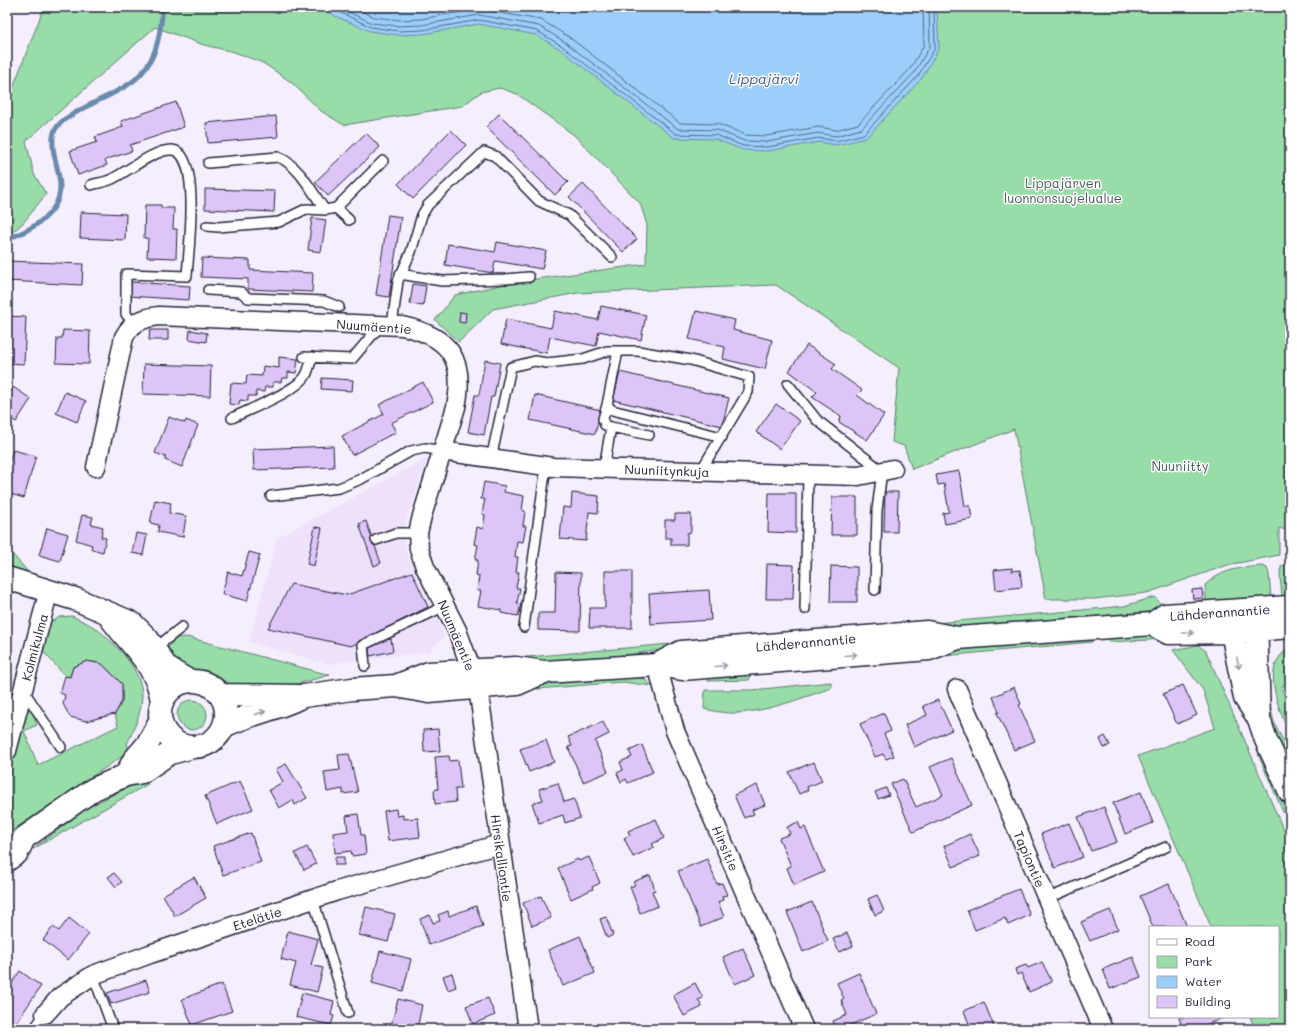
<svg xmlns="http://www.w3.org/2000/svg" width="1297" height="1036" viewBox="0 0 1297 1036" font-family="Mali,sans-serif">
	<rect width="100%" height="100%" fill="#f5eefd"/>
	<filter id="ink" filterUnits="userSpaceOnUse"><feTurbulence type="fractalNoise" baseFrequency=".025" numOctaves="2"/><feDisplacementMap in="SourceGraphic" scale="8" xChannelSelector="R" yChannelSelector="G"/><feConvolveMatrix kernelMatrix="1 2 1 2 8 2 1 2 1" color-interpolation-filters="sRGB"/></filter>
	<g filter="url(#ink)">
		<path fill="#eee2fb" d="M428 458 406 521 404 539 408 557 445 636 429 652 328 664 249 642 277 538Z"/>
		<path fill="#98dca8" stroke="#5d7f72" d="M44 7H1290V531L1279 528V555L1228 565 1147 593 1094 599H1046L1014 429 912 469 904 446 892 442 899 368 776 285 578 293 493 309 459 342 435 320 455 295 514 282 646 264 647 225 640 203 574 135 517 94 500 88 481 92 462 106 344 125 321 111 291 82 263 63 234 52 204 45 155 27 26 141 34 174 46 194 24 222 7 237V103Z
			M7 548 28 572 7 566Z
			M1285 565 1290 566V597H1282L1280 576 1281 567Z
			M1262 566 1267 568 1269 574 1271 598 1197 606V601L1206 599 1205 585C1223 569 1238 568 1262 566Z
			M1155 597 1164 608 1161 611 923 630 924 624 1105 608 1124 606Z
			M72 616C80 620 90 624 97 629 116 645 143 670 142 697 141 714 134 729 127 744L130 751 7 834V768L24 704H30L37 725 24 731 38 765 118 726 115 714 122 701V684C104 666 99 655 73 667L70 677 65 676 41 649 49 620 54 621 59 617Z
			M1109 635 1170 637V639L1109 642Z
			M1090 636 1092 642 944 656V651L993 643Z
			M187 637 330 675 290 686 237 687 207 673 186 671 164 653 175 638Z
			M681 643 682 646C628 657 572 660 517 662L516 658Z
			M1198 645 1206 651 1290 845V1029H1255L1250 1017H1278V927H1211L1138 756 1215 728 1203 690 1173 650Z
			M1290 648V666L1286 667 1290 682 1281 687 1290 708V734C1279 711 1259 664 1290 648Z
			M709 675H750L749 680 708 681Z
			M642 677 652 686 623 682 537 689V686L573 679Z
			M831 682V688C803 698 768 711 738 713 727 714 715 711 704 709L705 690H752Z
			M177 715a15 15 0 1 1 30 0a15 15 0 1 1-30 0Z
			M1270 706 1274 722 1290 755V771L1278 745 1267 707Z
			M1262 753 1290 813V828L1258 754Z
			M144 779 148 784 33 849 87 808Z"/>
		<path fill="#9bcff9" stroke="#6b8aad" d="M321 7H937L939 48 922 78 866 138 836 145 819 142 768 151 743 150 715 139 674 138 560 49 536 35 479 24 423 34 399 35 370 31 335 16Z"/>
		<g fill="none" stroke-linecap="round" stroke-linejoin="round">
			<path stroke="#526787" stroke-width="1" d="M329 7 371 27 399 31 423 30 479 20 537 31 562 46 676 134 716 135 743 146 767 147 819 138 836 141 864 134 918 76 935 48 934 7
				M338 7 372 23 399 26 422 25 479 15 539 26 565 42 678 129 717 130 744 141 767 142 818 133 836 136 861 129 914 73 930 46 929 7
				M353 7 374 17 399 20 421 19 478 9 541 20 569 37 680 123 718 124 746 135 766 136 818 127 836 130 858 124 910 69 924 45 923 7"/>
			<path stroke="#6b8aad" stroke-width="5" d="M7 239C29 231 60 215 60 187 60 176 56 164 54 154 53 147 51 137 55 130 59 122 68 117 75 113 111 91 147 88 158 40 160 29 163 18 162 7"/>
		</g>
		<path fill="#ddc6f7" stroke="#22223b" d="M7 29H9L8 53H7Z
			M176 102 184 127 130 145 132 151 105 160 107 165 78 175 70 151 97 142 95 137 123 127 121 121Z
			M499 114 568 182 555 195 486 127Z
			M276 116 278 137 208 143 206 123Z
			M451 130 466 145 413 199 398 184Z
			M366 133 380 147 328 196 315 182Z
			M583 184 637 239 623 252 569 197Z
			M205 189 275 191 274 212 205 209Z
			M145 205H161V208H174L173 229H177L176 258 147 257 148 238H144Z
			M81 212 126 214 125 240 80 238Z
			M388 215 401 217 389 297 376 295Z
			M312 218 326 220 321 252 308 250Z
			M497 242 546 251 542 269 495 261 493 273 445 265 448 244 495 252Z
			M202 258 250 260V270L313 273 312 292 248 289V279L201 277Z
			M7 261 83 264 82 285 7 281Z
			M130 282 190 286 189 300 129 296Z
			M413 284 426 286 423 306 410 304Z
			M601 306 646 315 641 340 599 331 596 346 550 337 547 353 501 344 506 319 551 328 555 311 598 320Z
			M696 311 735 320 733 330 772 340 765 369 723 359 725 347 689 339Z
			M460 312 466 313 465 323 459 322Z
			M7 316 26 317 24 364 7 363Z
			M63 330 90 331 89 364 56 363 57 338H62Z
			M150 330H168V340H149Z
			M190 330 207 333 206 342 189 339Z
			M807 345 836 364 832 369 862 390 857 395 884 415 867 440 839 422 841 416 812 397 817 392 789 371Z
			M279 357 298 359 296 373 288 372V378H282L281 382H273V387H265L264 392 256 391V396H248V401L240 400 239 405 229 404 231 383 246 384 247 375 262 376 263 366 279 368Z
			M485 360 500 363 494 397H491L484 435 468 432 475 395H479Z
			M144 364 211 366 210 396 143 394Z
			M620 372 729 398 722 426 613 400Z
			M322 378 353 380 352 391 321 389Z
			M423 382 433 402 391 423 396 432 352 455 342 436 384 414 379 405Z
			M13 387 31 399 16 422 7 416V397Z
			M65 392 86 401 77 422 56 413Z
			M535 395 601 410 595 434 530 420Z
			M776 404 800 421 780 449 756 432Z
			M169 417 185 423 186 420 198 425 182 467 165 460 166 457 155 453Z
			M333 446 334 467 254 470 253 449Z
			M13 450 36 456 24 498 7 493V468Z
			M959 471 965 506H970L972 519 945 524 943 513 949 512 945 489 944 484 938 485 936 475Z
			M484 482 505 486 504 492 524 496 522 510 525 511 523 526H526L523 542 517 541 515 557H518L516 572H519L516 588H520L517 603 521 604 518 616 501 613V610L478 606 481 591H477L479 576 476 575 478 560H475L478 545 474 544 477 527 483 529 485 515 482 514 485 499H481Z
			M885 492H898L897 532H884Z
			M572 493 599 496 598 513 589 512 586 541 560 539 563 507 571 508Z
			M769 493H796V533L768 532Z
			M832 497H857V535H831Z
			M155 500 171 503 169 513 186 516 183 537 158 532 159 525 150 523Z
			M675 514H691V532L687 533V545H671V538H665V520H675Z
			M82 515 93 517 91 524 103 527 101 537 106 538 103 552 91 549 92 545 76 540Z
			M366 521 381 563 374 566 359 524Z
			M315 527 322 528 314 566 307 564Z
			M47 528 68 534 60 561 39 555Z
			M136 533 147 535 143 555 132 553Z
			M249 552 260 555 247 601 222 594 228 572 242 576Z
			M767 564 794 565 793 599H766Z
			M831 566 857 567V602H830Z
			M1012 568V571L1020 570 1022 587 996 590 994 570Z
			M605 571H632V628H589L590 608H605Z
			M412 572 428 607 351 646 268 628 291 584 347 595Z
			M556 572 581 573 580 631 538 630V613H555Z
			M1202 589 1203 598 1193 599 1192 590Z
			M709 590 711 620 651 624 649 594Z
			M391 639 393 651 370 656 368 643Z
			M87 661 102 664 122 684V701L115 714 86 721 70 717 63 704 65 695 60 693 65 676 70 677 73 667Z
			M1183 685 1197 715 1177 724 1163 694Z
			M1014 687 1021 704 1019 705 1035 741 1014 750 997 713 999 712 993 697Z
			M938 700 952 730 914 747 905 725 927 715 923 706Z
			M884 713 891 731 884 734 894 756 886 759 883 754 875 757 860 724Z
			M603 722 609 734 595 741 608 772 583 782 568 747 572 746 568 737Z
			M438 729 440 751 424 752 423 730Z
			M1105 736 1110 745 1104 748 1100 739Z
			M546 740 554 762 529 772 520 749Z
			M642 745 653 772 628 783 626 779 621 782 617 773 623 770 620 762 632 757 629 751Z
			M349 754 358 792 343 794V789L327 792 324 772 340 770 338 755Z
			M449 756 450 761 458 760 461 789H455L456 802 435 804 434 790 438 789 435 757Z
			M951 758 972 805 913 832 891 784 903 779 916 807 943 795 930 767Z
			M814 762 822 781 807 787 808 790 799 794 789 772Z
			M286 764 307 798 295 805 293 800 279 808 269 790 283 782 276 769Z
			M240 781 253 809 217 824 205 796Z
			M558 783 564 802 574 799 580 818 565 823 563 815 539 823 532 803 543 800 539 789Z
			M757 785 765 805 752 810 754 814 744 818 734 795Z
			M886 788 889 795 878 799 875 792Z
			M1141 792 1153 823 1125 834 1113 803Z
			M1104 807 1117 842 1091 851 1078 817Z
			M396 809 397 816 403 815V819L418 818 420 837 388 841 384 811Z
			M358 814 361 835H364L366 854 352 856 351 851 335 853 333 833 348 831 346 816Z
			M656 819 664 838 652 844 654 847 633 857 624 838 630 835 628 831Z
			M798 822 801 829 805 827 824 872 794 885 787 868 791 866 779 838 790 834 787 827Z
			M1069 823 1083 857 1055 868 1041 834Z
			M251 833 261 862 223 875 213 846Z
			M970 834 980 856 953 867 944 846Z
			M307 847 316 864 304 870 295 853Z
			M335 857H344V865H335Z
			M589 857 600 883 592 887 593 889 571 899 558 868 578 859 579 861Z
			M707 859 717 884 722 883 727 895 722 896 723 900 718 902 724 917 701 927 678 871Z
			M114 873 122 882 116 887 108 877Z
			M650 875 655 890 652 891 658 906 640 913 630 887 635 885 633 882Z
			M194 877 206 898 175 916 163 895Z
			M1169 884 1187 927H1153L1140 896Z
			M1019 889 1030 915 1008 925 1005 918 975 930 967 910Z
			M877 895 884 911 875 915 868 899Z
			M541 896 551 918 532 926 523 903Z
			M812 902 828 941 803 952 787 912Z
			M476 906 483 926 429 945 420 919 430 915 433 923 440 921 438 915 448 911 449 916Z
			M366 907 395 914 388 942 359 935Z
			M1110 910 1118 929 1090 941 1081 922Z
			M606 917 613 935 607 938 600 919Z
			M69 918 89 934 68 960 43 940 53 927 59 931Z
			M288 931 318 939 311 965 323 968 317 992 290 985 296 963 281 959Z
			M847 933 853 946 839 952 833 939Z
			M580 936 595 973 563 986 548 950Z
			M743 948 755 975 735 984 723 957Z
			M380 951 411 959 403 991 372 983Z
			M1133 957 1141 977 1110 989 1103 969Z
			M1042 962 1052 982 1029 992 1021 973 1017 975 1015 969 1026 965 1028 968Z
			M20 971 41 986 12 1029H9L7 1028V983L8 981 12 983Z
			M452 973 456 987 448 990 443 976Z
			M859 973 876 1014 841 1029H836L833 1021 847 1015 841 1000 844 999 837 983Z
			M146 980 150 992 111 1004 107 993Z
			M695 983 703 998 698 1000 702 1007 684 1016 673 995Z
			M222 984 232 1011 192 1025 182 999Z
			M302 993 334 1001 331 1015 334 1016 331 1025 296 1017Z
			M488 998 495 1015 473 1024 466 1006Z
			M398 999 422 1005 417 1029H399L391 1026Z
			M984 1002 995 1029H971L964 1011Z
			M1181 1017H1225L1196 1029H1183L1179 1018Z"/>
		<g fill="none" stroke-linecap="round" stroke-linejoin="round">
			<defs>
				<path id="lane" d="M208 163 278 157C299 165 312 192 325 210
					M91 185C98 183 106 182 112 179 127 172 155 149 172 150 202 152 188 255 187 276L126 274V314L134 324
					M336 208 383 161
					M207 226 218 227 279 222 306 209 325 210 336 208 349 220
					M400 274 442 281 505 279 529 277
					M208 290 241 292 248 298 324 301 339 307
					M392 325 398 281 411 252 422 215 428 205 484 152 495 156 539 201 569 215 612 257
					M618 351 607 405 612 410 722 437
					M304 357 352 359 380 326
					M788 384 817 420 882 471 877 510 875 590
					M607 405 603 419 605 425 611 427
					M232 418C248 410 299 390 306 375 309 370 310 363 312 357
					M491 459 511 367 535 361 547 363 583 359 607 351H638L691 360 749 377 748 392 700 472
					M604 468 611 427 649 435
					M271 496 339 488 361 479 411 451 425 448 442 451
					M376 540 396 533H418
					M805 609 808 475
					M524 627 546 466
					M154 649 182 627
					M365 666 363 645 445 606
					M24 691 61 747
					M313 899 348 1013
					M1047 899 1166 847
					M93 975 113 1029
					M34 1029 45 1014"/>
				<path id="street" d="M442 451 553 467 858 476 893 469
					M96 467 124 337C132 322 143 318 159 316L402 326C449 336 466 359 456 407L422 516 418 533 419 549 425 567 457 630 478 688 528 1029
					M657 665 675 731 804 1029
					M957 689 1103 1029
					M7 751 49 590
					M45 1014 60 997 93 975 150 954 337 891 500 844"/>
				<path id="secondary" d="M7 578 75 599 132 623 147 638 167 668 189 681
					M1228 611 1245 698 1259 719 1266 740 1290 792
					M110 617C130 645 157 665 162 701
					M1256 617 1259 719
					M1152 624 1168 633 1231 632 1290 627
					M657 665 681 652 927 632 958 638
					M160 714a33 33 0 1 1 66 0a33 33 0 1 1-66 0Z
					M396 686 429 673 516 668 544 672 657 665 682 669 929 649 958 638 1152 624 1165 615 1290 607
					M220 695 304 696 352 689 396 686 429 692 517 684 544 672
					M224 726C248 714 275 710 299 698
					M126 775 134 760 147 745 160 721
					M7 860 17 853 24 838 94 789 126 775 142 772 170 753 193 747"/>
			</defs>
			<use href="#lane" stroke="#22223b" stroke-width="12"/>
			<use href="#street" stroke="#22223b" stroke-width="21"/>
			<use href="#secondary" stroke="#22223b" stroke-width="25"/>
			<use href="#lane" stroke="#fff" stroke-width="9"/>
			<use href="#street" stroke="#fff" stroke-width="18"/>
			<use href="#secondary" stroke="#fff" stroke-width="22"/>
		</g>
		<defs><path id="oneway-shaft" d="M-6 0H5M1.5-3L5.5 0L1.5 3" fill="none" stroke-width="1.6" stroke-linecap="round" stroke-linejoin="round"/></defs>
		<g stroke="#9c9ca7">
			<use href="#oneway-shaft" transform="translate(1188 633)"/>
			<use href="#oneway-shaft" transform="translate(851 655) rotate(-5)"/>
			<use href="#oneway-shaft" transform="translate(1238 663) rotate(78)"/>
			<use href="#oneway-shaft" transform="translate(721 666) rotate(-5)"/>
			<use href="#oneway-shaft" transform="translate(260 713) rotate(-16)"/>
		</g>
	</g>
	<g text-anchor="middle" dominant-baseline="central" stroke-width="3" stroke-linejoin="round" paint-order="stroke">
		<g font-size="13" fill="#455a5c" stroke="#fff">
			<text x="1063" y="182">Lippajärven<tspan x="1063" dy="15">luonnonsuojelualue</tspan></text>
			<text x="1180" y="465">Nuuniitty</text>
		</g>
		<g font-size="13" fill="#22223b" stroke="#fff">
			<text transform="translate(374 326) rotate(4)">Nuumäentie</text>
			<text transform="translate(667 470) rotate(2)">Nuuniitynkuja</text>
			<text transform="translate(1220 612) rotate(-4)">Lähderannantie</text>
			<text transform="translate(457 635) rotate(67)">Nuumäentie</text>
			<text transform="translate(806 642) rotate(-5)">Lähderannantie</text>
			<text transform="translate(34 647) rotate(-75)">Kolmikulma</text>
			<text transform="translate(726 848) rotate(67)">Hirsitie</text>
			<text transform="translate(502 858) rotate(82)">Hirsikalliontie</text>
			<text transform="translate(1030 859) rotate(67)">Tapiontie</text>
			<text transform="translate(257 918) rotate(-18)">Etelätie</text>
		</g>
		<g font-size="14" font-style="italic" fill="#465674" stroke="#fff">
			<text x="764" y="78">Lippajärvi</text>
		</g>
	</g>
	<rect width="1297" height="1036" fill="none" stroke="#fff" stroke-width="24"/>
	<rect x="12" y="12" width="1273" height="1012" fill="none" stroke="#22223b" stroke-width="1.5" filter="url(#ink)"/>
	<rect x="1149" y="926" width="130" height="92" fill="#ffffff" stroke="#a7a7b1"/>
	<rect x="1157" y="939" width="20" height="6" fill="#ffffff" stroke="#a7a7b1"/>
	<text x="1185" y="946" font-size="12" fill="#22223b">Road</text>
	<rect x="1157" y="956" width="20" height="12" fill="#98dca8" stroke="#a7a7b1"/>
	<text x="1185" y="966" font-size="12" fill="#22223b">Park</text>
	<rect x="1157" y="976" width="20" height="12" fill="#9bcff9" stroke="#a7a7b1"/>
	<text x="1185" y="986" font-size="12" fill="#22223b">Water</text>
	<rect x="1157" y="996" width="20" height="12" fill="#ddc6f7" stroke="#a7a7b1"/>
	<text x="1185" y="1006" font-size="12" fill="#22223b">Building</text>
</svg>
